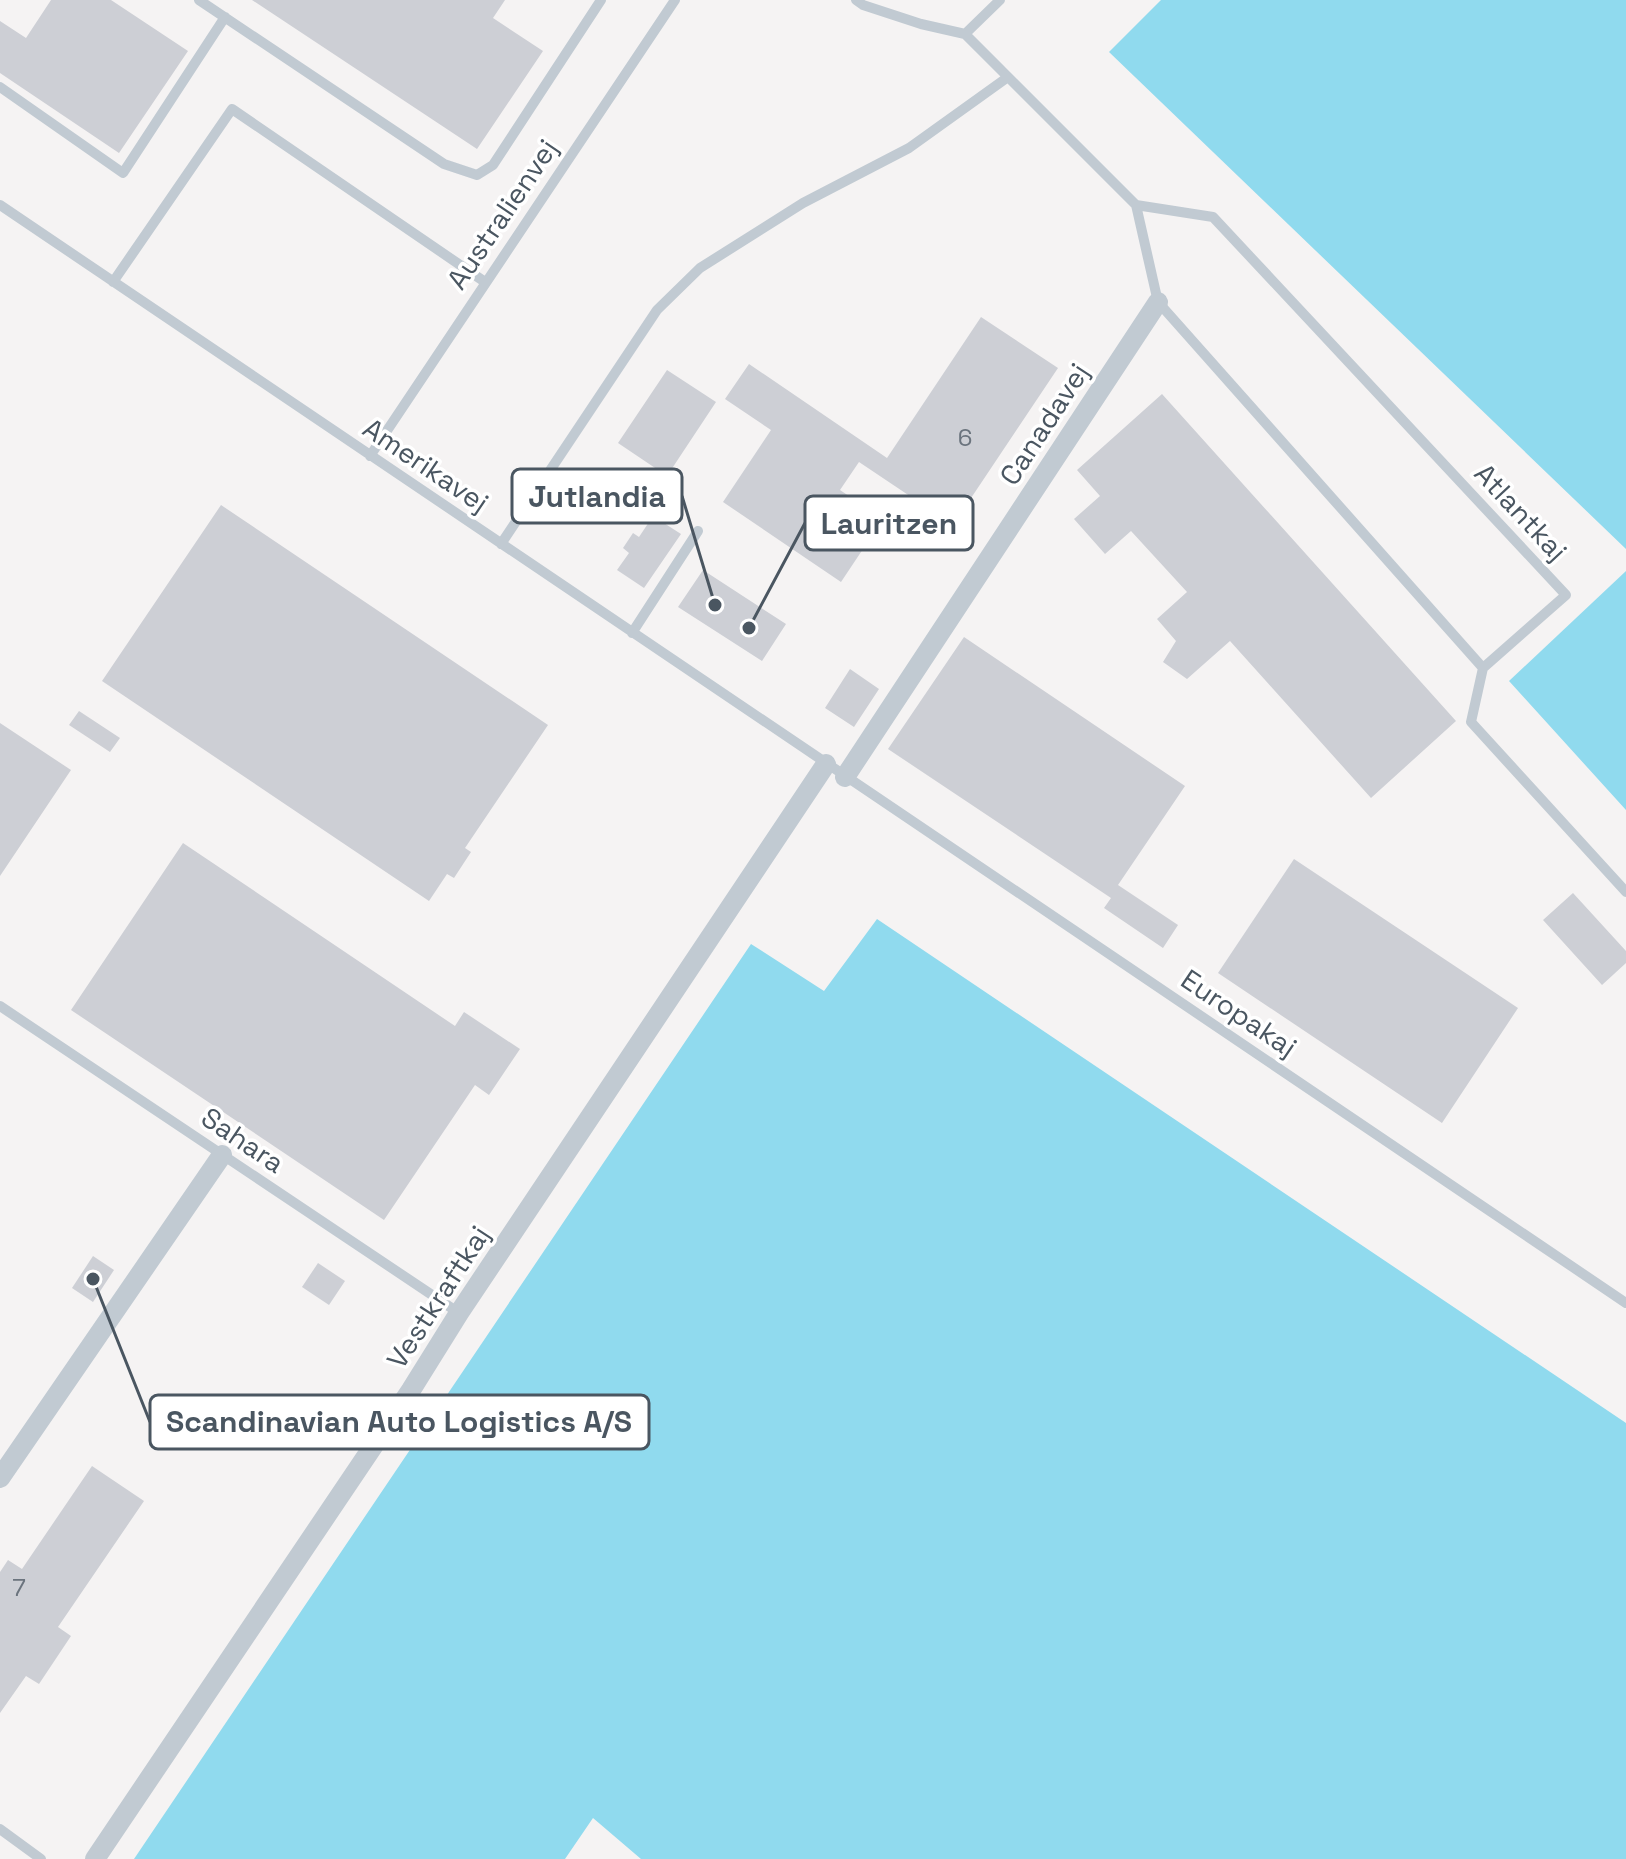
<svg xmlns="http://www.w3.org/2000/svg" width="1626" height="1859" viewBox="0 0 1626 1859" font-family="'Space Grotesk',sans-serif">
	<rect width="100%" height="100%" fill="#f5f3f3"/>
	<path fill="#90daee" d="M1161 0H1626V549L1109 52Z
		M1626 571V810L1509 681Z
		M877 919 1626 1423V1859H641L593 1818 565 1859H134L751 944 824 991Z"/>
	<path fill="#cdcfd5" d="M51 0H111L188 51 119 153 0 73V21L26 38Z
		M252 0H505L493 18 543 51 477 149Z
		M981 317 1058 368 953 525 859 462 840 490 883 519 841 582 723 502 771 430 725 399 749 364 887 458Z
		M667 370 716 402 667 476 618 443Z
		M1162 394 1456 721 1371 798 1230 641 1187 679 1163 662 1176 641 1157 619 1187 592 1131 531 1105 554 1074 519 1100 496 1077 470Z
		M221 505 548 725 465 848 471 852 454 878 447 874 429 901 102 681Z
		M653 516 681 534 644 588 617 570 629 553 623 548 633 533 639 537Z
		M703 570 786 624 762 661 678 607Z
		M964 637 1185 786 1118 885 1178 925 1163 948 1104 908 1111 898 888 749Z
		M850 669 879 689 854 727 825 708Z
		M79 711 120 738 110 752 69 725Z
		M0 723 71 770 0 876Z
		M183 843 455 1026 464 1012 520 1049 489 1095 475 1085 384 1220 71 1010Z
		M1294 859 1518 1008 1442 1123 1218 973Z
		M1573 893 1626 951V963L1602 985 1543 920Z
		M93 1256 114 1270 93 1302 72 1288Z
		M318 1263 345 1281 329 1305 302 1287Z
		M92 1466 144 1501 58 1627 71 1636 39 1684 26 1676 0 1713V1572L8 1560 22 1569Z"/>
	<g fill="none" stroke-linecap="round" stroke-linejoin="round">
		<path stroke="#c1cad2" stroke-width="10" d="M199 0 444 164 477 175 493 165 601 0
			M856 0 863 5 921 24 965 34
			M1000 0 965 34 1136 205 1158 302 1483 668 1566 595 1213 217 1136 205
			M0 87 123 173 225 17
			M0 205 1626 1303
			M113 282 232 109 485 282
			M370 456 675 0
			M501 544 657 310 700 268 803 203 909 148 1008 77
			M632 633 698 531
			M1483 668 1471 722 1626 892
			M0 1006 459 1313
			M0 1829 41 1859"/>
		<path stroke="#c1cad2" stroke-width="20" d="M845 777 1158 302
			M0 1478 222 1155
			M95 1859 411 1390 459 1313 826 764"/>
	</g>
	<g text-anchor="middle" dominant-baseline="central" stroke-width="7" stroke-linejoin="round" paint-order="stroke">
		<g font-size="24" fill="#6b747e">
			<text x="965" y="437">6</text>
			<text x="19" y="1587">7</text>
		</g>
		<g font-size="28" fill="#4a5661" stroke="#fff">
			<text transform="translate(502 214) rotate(-56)">Australienvej</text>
			<text transform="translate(1044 424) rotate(-57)">Canadavej</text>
			<text transform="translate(426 465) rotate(34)">Amerikavej</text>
			<text transform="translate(1521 512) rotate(47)">Atlantkaj</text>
			<text transform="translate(1239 1013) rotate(34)">Europakaj</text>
			<text transform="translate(243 1140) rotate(34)">Sahara</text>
			<text transform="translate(438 1297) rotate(-57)">Vestkraftkaj</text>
		</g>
	</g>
	<path fill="none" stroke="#4a5661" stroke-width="3" d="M715 605L682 496M749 628L805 523M93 1279L150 1422"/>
	<g fill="#4a5661" stroke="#fff" stroke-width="3">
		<circle cx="715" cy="605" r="8"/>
		<circle cx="749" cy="628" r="8"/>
		<circle cx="93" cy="1279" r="8"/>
	</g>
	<g fill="#fff" stroke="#4a5661" stroke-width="3">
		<rect x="512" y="469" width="170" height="54" rx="8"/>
		<rect x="805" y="496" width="168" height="54" rx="8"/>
		<rect x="150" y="1395" width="499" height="54" rx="8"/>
	</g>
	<g font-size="30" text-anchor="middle" font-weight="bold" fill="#4a5661">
		<text x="597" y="507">Jutlandia</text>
		<text x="889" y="534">Lauritzen</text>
		<text x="399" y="1432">Scandinavian Auto Logistics A/S</text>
	</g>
</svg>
